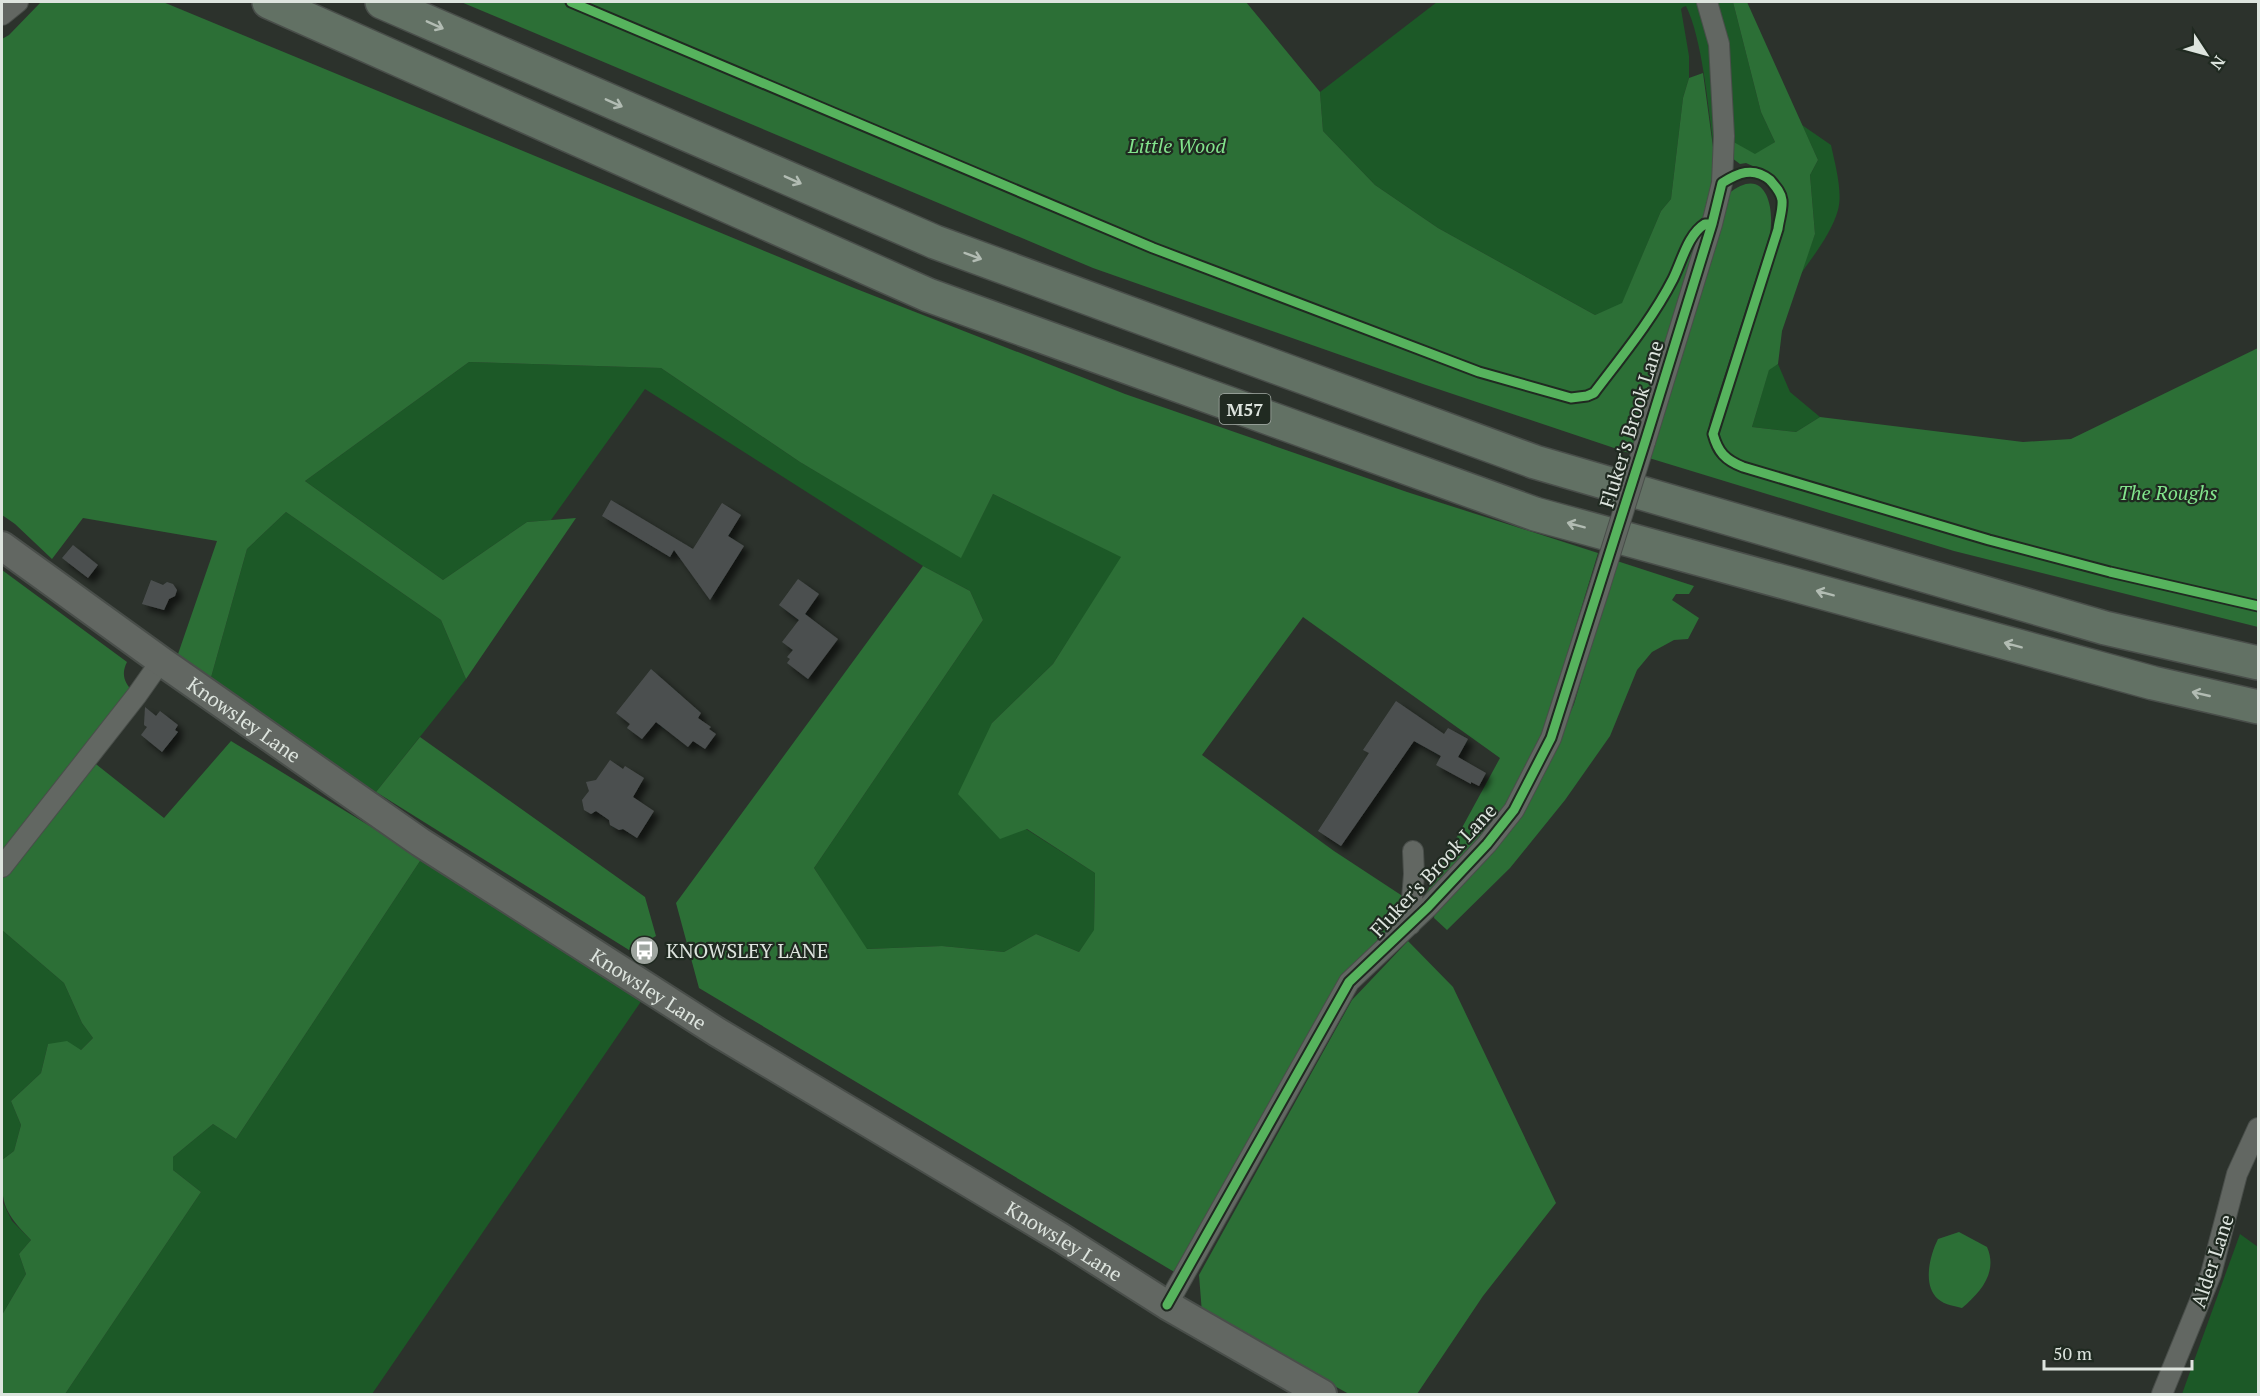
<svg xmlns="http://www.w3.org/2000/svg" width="2260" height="1396" viewBox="0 0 2260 1396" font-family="'PT Serif',serif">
	<defs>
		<filter id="shadow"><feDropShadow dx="5.5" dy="5.5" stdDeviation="3" flood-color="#0009"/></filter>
	</defs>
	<rect width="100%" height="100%" fill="#2c322c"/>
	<path fill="#1c5927" d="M1437 2H1701L1709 28 1717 141 1713 142C1708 106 1702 38 1686 6L1683 7 1681 9 1689 56V78L1683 98 1671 199 1661 211 1622 304 1595 315 1438 228 1375 185 1323 131 1320 92Z
		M1716 2H1733L1761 112 1775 142 1755 155 1732 141C1733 93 1728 48 1716 2Z
		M1802 125 1831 145C1835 164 1843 192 1838 210 1831 234 1814 255 1800 275L1815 234 1810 175 1818 160Z
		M469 362 661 368 800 462 961 557 993 494 1122 557 1053 664 992 723 1026 829 1095 873 1094 931 1079 952 1036 934 1004 952 942 946 866 949 814 868 983 620 970 591 923 566 645 389 551 520 527 522 443 580 305 481Z
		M1778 364 1790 392 1820 417 1796 432 1752 427 1769 369Z
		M286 512 441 620 466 679 376 792 210 681 247 549Z
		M422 858 642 1000 372 1394H65L201 1192 173 1170V1157L213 1124 236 1139Z
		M2 930 64 983 82 1023 93 1038 81 1050 48 1044 41 1073 11 1101 21 1125 14 1151 2 1160Z
		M2 1201 12 1221 31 1240 19 1254 26 1274 2 1315Z
		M2240 1234 2258 1247V1394H2182Z"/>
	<path fill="#2c6f36" d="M41 2H163L854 288 1125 394 1407 492 1598 553 1542 737 1499 818 1421 903 1500 758 1303 617 1202 755 1334 851 1404 897 1390 929 1341 976 1176 1273 699 988 676 903 923 566 970 591 983 620 814 868 867 949 942 946 1004 952 1036 934 1079 952 1094 930 1095 873 1027 829 1000 839 958 794 992 723 1053 664 1121 557 993 494 961 558 800 462 661 368 469 362 305 481 443 580 527 522 576 518 466 679 441 620 286 512 247 549 210 681 181 660 178 654 217 541 83 518 52 559 15 524 2 515V39L9 35Z
		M461 2H1246L1320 92 1323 131 1375 185 1438 228 1595 315 1622 303 1661 211 1671 199 1683 98 1689 78 1703 73 1715 162 1708 215C1689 221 1686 248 1677 264 1653 309 1623 348 1592 389L1586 392 1574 393 1577 402 1596 396 1651 324 1699 237 1632 454 1423 384 1093 268Z
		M1733 2H1747L1818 160 1810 175 1815 234 1782 331 1778 364 1769 370 1752 427 1796 432 1820 417 2023 442 2071 439 2258 348V627L1954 551 1649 458 1728 194C1764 164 1775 204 1770 234L1710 421C1706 446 1713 465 1741 466 1727 456 1718 448 1716 430L1777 250 1787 210 1785 190 1778 181 1768 173 1746 163 1740 164 1732 158V141L1755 154 1775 142 1761 112Z
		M1617 561 1694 586 1689 594H1676L1672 600 1699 618 1688 639 1674 640 1652 652 1637 670 1610 736 1565 800 1510 868 1447 930 1434 918 1435 910 1557 744 1574 704Z
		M2 570 127 662C121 674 124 682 133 692L2 858Z
		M420 737 645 897 656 936 629 950 376 792Z
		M231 741 422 858 236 1139 213 1124 173 1157V1170L201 1192 65 1394H2V1315L26 1274 19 1254 31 1240C0 1208 2 1203 2 1160L14 1151 21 1125 11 1101 41 1073 48 1044 67 1041 81 1050 93 1038 82 1023 64 983 2 930V875L92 761 164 818Z
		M1408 941 1453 987 1556 1203 1483 1296 1417 1394H1349L1202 1313 1199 1275 1352 1000Z
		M1959 1232 1987 1247C1998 1272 1981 1292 1962 1308 1954 1306 1945 1305 1938 1299 1922 1285 1930 1255 1938 1239Z"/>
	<path fill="#4c5050" filter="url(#shadow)" d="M611 500 693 549 722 503 741 515 728 536 744 546 710 600 674 550 670 557 602 516Z
		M73 545 98 565 88 578 62 558Z
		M798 579 819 594 805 614 838 639 808 679 787 663 790 659 787 657 793 650 782 642 799 620 779 605Z
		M151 580 163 585 167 582 173 584 177 590 175 596 169 599 164 610 142 604Z
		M651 669 701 713 698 718 711 727 709 729 716 734 705 749 693 741 688 747 656 722 642 739 627 728 630 724 616 713Z
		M1396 701 1444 734 1448 728 1468 739 1458 757 1486 773 1479 786 1471 782V784L1436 765 1441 756 1414 741 1341 846 1318 831 1369 753 1363 750Z
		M145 707 156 716 160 711 178 725 175 730 178 732 162 752 141 735 147 727 144 725Z
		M610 760 623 769 625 766 644 778 633 797 654 811 637 838 623 829 619 830 610 825 609 820 596 811 591 814 584 810 582 800 589 791 586 782 596 780Z"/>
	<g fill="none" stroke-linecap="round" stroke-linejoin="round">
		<defs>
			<path id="minor" d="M2 15 18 2
				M1645 442 1712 224 1722 183 1724 136 1719 44 1707 2
				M2 867 137 695 161 661
				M1410 925 1414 874 1413 851
				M1167 1305 1349 982 1428 907 1487 844 1514 810 1551 738 1600 586
				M2162 1394 2211 1274 2237 1174 2258 1128"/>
			<g id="secondary">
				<path id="s1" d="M2 546 161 661 420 842 717 1032 1060 1237 1167 1305 1322 1394"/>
			</g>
			<path id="motorway" d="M269 2 928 295 1535 514 2153 683 2258 707
				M382 2 935 242 1535 462 2105 628 2258 663"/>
		</defs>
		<use href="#minor" stroke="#494e4a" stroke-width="22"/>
		<use href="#secondary" stroke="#494e4a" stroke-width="32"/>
		<use href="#motorway" stroke="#494e4a" stroke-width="36"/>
		<use href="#minor" stroke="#626762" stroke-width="20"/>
		<use href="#secondary" stroke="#626762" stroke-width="28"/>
		<use href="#motorway" stroke="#627164" stroke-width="33"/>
		<defs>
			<path id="minor-bridge" d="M1600 586 1645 442"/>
		</defs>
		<use href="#minor-bridge" stroke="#494e4a" stroke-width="22" stroke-linecap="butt"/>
		<use href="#minor-bridge" stroke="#626762" stroke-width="20"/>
		<defs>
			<path id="cycleway" d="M571 2 1153 248 1479 372 1571 398 1587 396 1594 393C1622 356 1652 320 1673 279 1682 261 1688 234 1705 224H1712
				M1167 1305 1349 982 1428 907 1487 844 1514 810 1551 738 1645 442 1712 224 1722 183C1738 173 1753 166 1770 180 1775 186 1781 192 1782 200 1783 209 1779 220 1778 229L1713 434C1718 452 1725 460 1743 467L1989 540 2110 572 2258 606"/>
		</defs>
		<use href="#cycleway" stroke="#202a21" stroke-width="13"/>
		<use href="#cycleway" stroke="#56b35d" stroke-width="9"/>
	</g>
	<defs><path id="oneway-shaft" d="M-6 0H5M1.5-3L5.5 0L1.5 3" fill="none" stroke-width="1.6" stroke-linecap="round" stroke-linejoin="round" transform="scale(1.5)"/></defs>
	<g stroke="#b2bcb3">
		<use href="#oneway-shaft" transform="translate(435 25) rotate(24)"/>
		<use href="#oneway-shaft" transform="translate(614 103) rotate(24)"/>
		<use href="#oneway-shaft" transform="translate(793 180) rotate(24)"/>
		<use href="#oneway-shaft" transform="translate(973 256) rotate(20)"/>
		<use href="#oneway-shaft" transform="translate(1576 525) rotate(-165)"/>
		<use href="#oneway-shaft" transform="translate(1825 593) rotate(-165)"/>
		<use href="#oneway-shaft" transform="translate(2013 645) rotate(-165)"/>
		<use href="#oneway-shaft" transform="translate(2201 694) rotate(-167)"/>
	</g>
	<defs>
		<symbol id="bus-disc" viewBox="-11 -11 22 22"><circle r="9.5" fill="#9fa6a0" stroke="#202a21"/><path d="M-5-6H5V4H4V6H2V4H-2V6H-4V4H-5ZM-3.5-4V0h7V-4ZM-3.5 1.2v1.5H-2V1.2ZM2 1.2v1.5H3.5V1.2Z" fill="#fff"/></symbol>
	</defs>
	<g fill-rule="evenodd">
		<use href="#bus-disc" x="628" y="934" width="33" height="33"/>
	</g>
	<g text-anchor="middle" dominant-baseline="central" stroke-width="4.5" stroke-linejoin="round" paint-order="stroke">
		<rect fill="#202a21" stroke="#a4aca5" stroke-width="1.5" x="1219.5" y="394" width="51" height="30" rx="4.5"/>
		<g font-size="18" font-weight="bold" fill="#dde4de">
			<text x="1245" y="409">M57</text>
		</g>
		<g font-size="20" font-style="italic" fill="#82e48c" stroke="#202a21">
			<text x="1177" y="145">Little Wood</text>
			<text x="2168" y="492">The Roughs</text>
		</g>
		<g font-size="20" fill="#dde4de" stroke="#202a21">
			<text transform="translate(1631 424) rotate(-73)">Fluker's Brook Lane</text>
			<text stroke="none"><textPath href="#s1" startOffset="298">Knowsley Lane</textPath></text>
			<text transform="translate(1433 870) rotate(-47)">Fluker's Brook Lane</text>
			<text stroke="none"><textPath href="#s1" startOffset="784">Knowsley Lane</textPath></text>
			<text stroke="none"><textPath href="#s1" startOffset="1270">Knowsley Lane</textPath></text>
			<text transform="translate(2212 1261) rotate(-72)">Alder Lane</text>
		</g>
		<g font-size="20" fill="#dde4de" stroke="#202a21" text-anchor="start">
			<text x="666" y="950">KNOWSLEY LANE</text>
		</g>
	</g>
	<rect width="2260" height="1396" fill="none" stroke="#dde4de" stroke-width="6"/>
	<g transform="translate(2206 54) rotate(126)" stroke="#202a21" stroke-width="4.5" paint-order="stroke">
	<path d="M0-4.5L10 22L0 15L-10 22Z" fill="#dde4de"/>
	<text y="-9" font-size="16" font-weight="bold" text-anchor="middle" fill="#dde4de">N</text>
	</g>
	<path d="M2044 1360v9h148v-9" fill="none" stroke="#dde4de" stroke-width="3"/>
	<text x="2053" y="1360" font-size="18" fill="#dde4de" stroke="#202a21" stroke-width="4.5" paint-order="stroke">50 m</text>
</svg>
